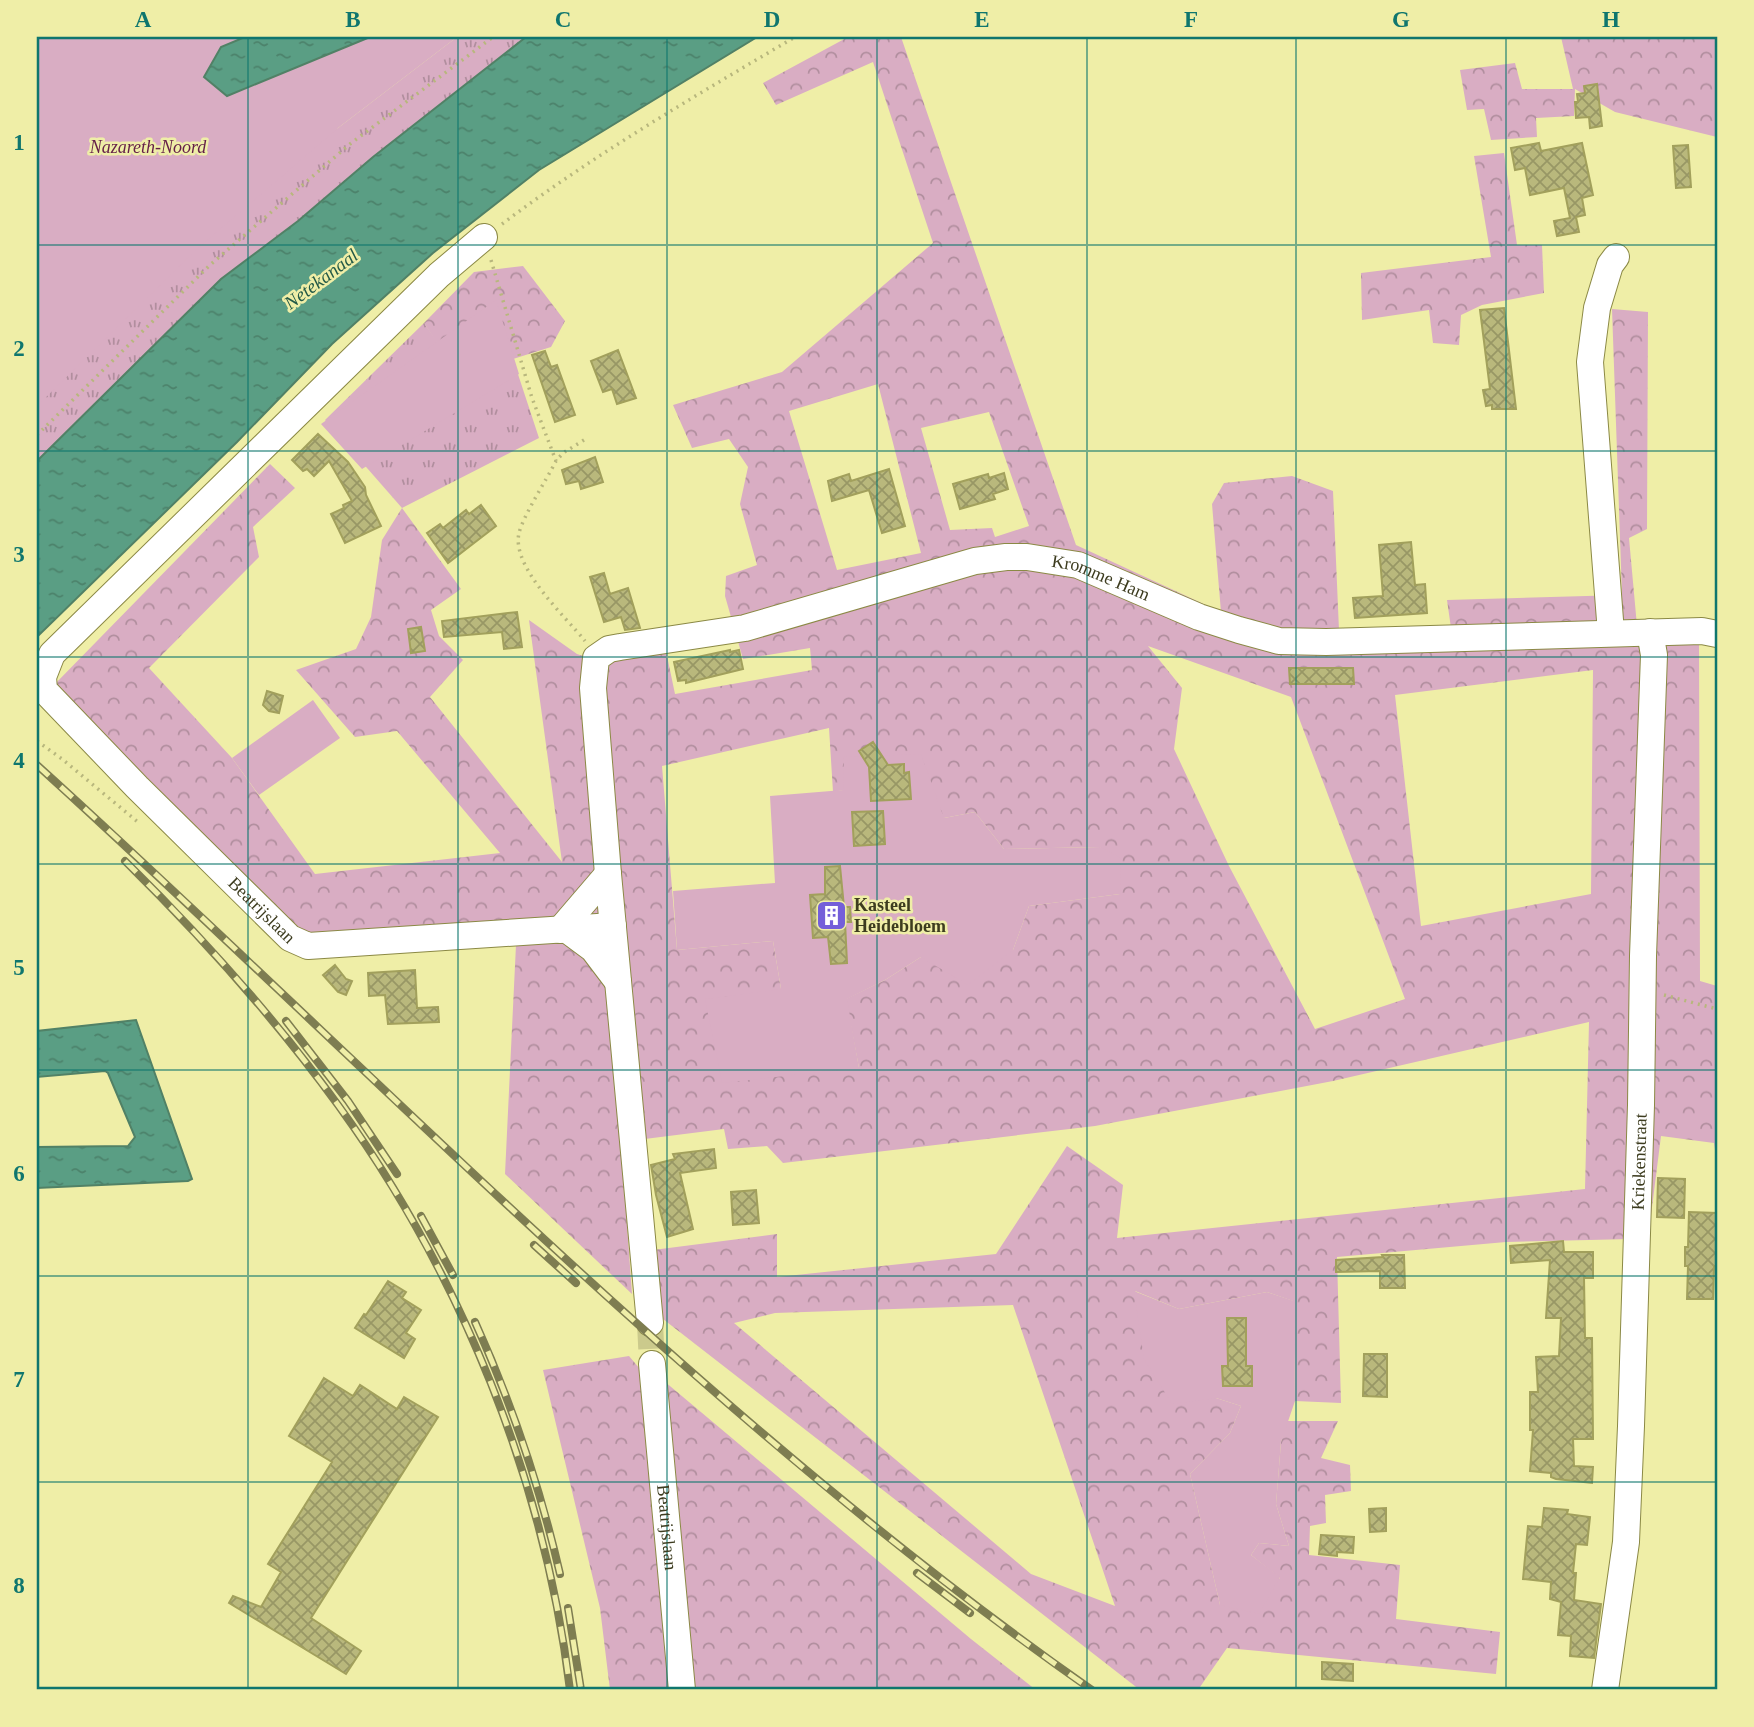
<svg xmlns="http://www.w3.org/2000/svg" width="1754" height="1727" viewBox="0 0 1754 1727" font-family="Georgia,serif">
	<defs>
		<pattern id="grass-tufts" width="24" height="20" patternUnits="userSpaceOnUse" patternTransform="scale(1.75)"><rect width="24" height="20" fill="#d9adc3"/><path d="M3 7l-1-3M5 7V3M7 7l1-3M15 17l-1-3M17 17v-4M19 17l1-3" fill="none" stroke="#b18e9e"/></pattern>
		<pattern id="forest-crowns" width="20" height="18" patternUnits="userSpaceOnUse" patternTransform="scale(1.75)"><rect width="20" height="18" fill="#d9adc3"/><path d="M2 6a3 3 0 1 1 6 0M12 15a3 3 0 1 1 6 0" fill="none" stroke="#b18e9e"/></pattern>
		<pattern id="water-ripples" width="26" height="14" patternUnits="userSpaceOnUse" patternTransform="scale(1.75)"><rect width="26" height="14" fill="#5a9e84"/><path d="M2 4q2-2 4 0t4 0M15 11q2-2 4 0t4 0" fill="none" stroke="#4c826b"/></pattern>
		<pattern id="building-cross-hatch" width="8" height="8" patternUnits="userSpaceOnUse" patternTransform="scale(1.75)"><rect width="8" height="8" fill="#b9b87c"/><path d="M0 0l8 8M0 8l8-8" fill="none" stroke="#989765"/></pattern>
	</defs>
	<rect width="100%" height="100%" fill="#efeea7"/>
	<path fill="url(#grass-tufts)" d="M457 37H526L373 157 298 221 221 279 37 461V285L338 128Z
		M424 323 438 343 513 359 539 438 402 508 325 420Z"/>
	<path fill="url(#forest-crowns)" fill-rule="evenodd" d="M848 37H901L1076 545 1221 612 1212 504 1224 483 1292 476 1333 491 1339 630 1451 628 1447 600 1622 595 1612 309 1648 312 1647 529 1629 538 1638 637 1699 638 1700 981 1717 986V1163L1714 1143 1661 1136 1650 1223 1632 1239 1506 1242 1337 1257 1341 1403 1295 1401 1293 1301 1267 1292 1179 1309 1135 1291 1216 1398 1241 1406 1230 1433 1190 1474 1220 1605 1280 1578 1251 1555 1259 1543 1289 1546 1276 1504 1281 1442 1286 1421H1338L1321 1458 1350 1465 1351 1491 1325 1495 1326 1523 1310 1526 1309 1555 1400 1565 1396 1619 1500 1632 1496 1674 1227 1648 1200 1687 1201 1690H1140L663 1319 653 1250 777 1234V1277L996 1254 1067 1146 1123 1185 1117 1238 1585 1189 1589 1022 1333 1081 1095 1126 783 1163 767 1146 728 1149 724 1129 621 1142 632 1294 505 1174 517 924 307 938 54 685 270 464 295 488 253 527 259 557 149 668 232 758 315 874 500 853 397 731 355 737 296 670 356 649 371 617 382 540 402 508 461 589 431 610 439 636 463 660 430 697 562 862 529 620 577 654 586 657 666 651 675 694 812 670 810 648 743 659 725 596 726 576 757 565 740 504 748 467 729 439 692 448 673 405 782 372 933 243 873 62 776 105 763 83ZM878 384 921 553 837 570 789 411ZM989 412 1029 526 995 537 992 528 950 530 921 428ZM1148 646 1291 697 1405 999 1315 1029 1229 866 1174 749 1182 688ZM1593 670 1591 894 1421 926 1395 695ZM829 728 833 792 843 790 944 818 975 812 1004 849 1100 847 1120 894 1029 906 1013 950 921 957 885 980 846 999 859 1068 781 989 773 941 677 950 662 766ZM1013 1305 1115 1606 1031 1574 734 1323 775 1313Z
		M1561 37H1717V137L1615 112 1575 89 1574 116 1536 118 1537 137 1491 140 1484 109 1467 110 1460 70 1515 63 1522 89H1573Z
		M1504 153 1517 245H1542L1544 293 1482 305 1461 315 1459 345 1433 343 1429 310 1362 320 1361 273 1491 257 1474 156Z
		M523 266 565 321 551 347 513 359 437 343 424 323 474 272Z
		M629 1356 662 1395 664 1381 971 1639 1036 1690H610L600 1608 543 1370Z"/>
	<path fill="#d9adc3" d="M37 37H457L338 128 196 250 37 406Z
		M496 300 519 374 362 469 321 424Z
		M313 700 340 738 259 795 232 758Z
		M921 754 944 818 975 812 1004 849 1100 847 1121 858 1120 894 1029 906 1013 950 968 985 921 957 885 980 847 999 859 1068 722 1083 705 999 781 989 773 941 677 950 673 891 775 883 770 796 843 790 844 757Z
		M1134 1291 1179 1309 1267 1292 1294 1301 1295 1401 1281 1442 1276 1504 1289 1546 1259 1543 1251 1555 1280 1577 1259 1614 1220 1605 1190 1474 1230 1433 1241 1406 1216 1398 1172 1404 1144 1359Z"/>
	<path fill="url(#water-ripples)" stroke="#518166" stroke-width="2" d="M245 37H370L227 96 204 77 221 47Z
		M526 37H757L539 170 433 253 332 344 237 442 37 637V461L221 279 298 221 373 157Z
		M136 1020 192 1179 188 1181 37 1188V1147L128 1146 135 1137 108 1073 105 1071 37 1077V1031Z"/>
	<path fill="url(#building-cross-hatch)" stroke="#a2a05c" stroke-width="2" d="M1597 84 1602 126 1590 128 1589 117 1576 118 1575 102H1578L1577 94 1585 93 1584 86Z
		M1539 143 1541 151 1582 143 1593 195 1582 198 1585 215 1576 217 1579 232 1557 236 1554 221 1570 218 1564 188 1530 195 1525 168 1515 170 1511 148Z
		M1688 145 1691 187 1676 188 1673 146Z
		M1504 308 1516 409H1492V405L1486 406 1483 390 1490 389 1480 310Z
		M618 350 636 398 617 404 612 389 603 392 591 361Z
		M545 351 551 367 557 365 575 415 555 422 532 355Z
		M318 434 348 462 365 487 366 495 381 526 345 543 331 514 344 508 343 505 352 501 329 461 314 476 307 469 303 471 292 460Z
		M595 457 603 482 581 489 579 481 566 484 562 470Z
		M889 469 905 526 882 533 869 490 832 501 828 481 849 474 851 481Z
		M1004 473 1008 489 993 494 995 499 960 509 953 484 988 474 989 478Z
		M481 505 496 526 448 563 427 533 440 524 443 528 466 510 469 514Z
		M1411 542 1415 585 1425 584 1427 613 1355 618 1353 598 1383 596 1379 545Z
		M604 573 610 594 628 588 640 628 625 630 621 617 604 622 590 577Z
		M517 612 522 647 504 649 502 632 444 637 442 621Z
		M421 627 425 651 411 653 408 629Z
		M730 650V652L739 650 743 669 686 683V680L678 681 674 662Z
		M1289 668H1353L1354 684H1290Z
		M267 691 283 696 279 713 269 711 263 705Z
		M873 742 888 765 904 764V773L909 772 911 799 871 801 869 767 859 751Z
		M883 811 885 844 854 846 852 812Z
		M840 866 844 907H850L851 922H845L847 963 831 964 828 937 813 938 810 895 825 894V867Z
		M335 965 346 979 352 981 346 995 338 992 323 975Z
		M415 970 417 1008 438 1007 439 1022 388 1024 385 995 369 996 368 973Z
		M714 1149 716 1168 680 1173 693 1229 667 1237 656 1195 651 1165 675 1159 673 1154Z
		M1658 1178 1685 1179 1684 1218 1657 1217Z
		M756 1190 759 1223 733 1225 731 1192Z
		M1689 1212 1717 1213V1266H1714L1713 1299H1687L1688 1266H1685V1247H1688Z
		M1563 1241 1564 1252H1593V1278H1584L1585 1338H1592L1593 1439H1573L1574 1466 1593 1467 1592 1483 1556 1479 1551 1477V1473L1530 1471 1533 1430H1530V1392H1538L1536 1357 1559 1356 1561 1318H1546L1550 1260 1511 1263 1510 1246Z
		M1382 1255H1404L1405 1288H1380V1271L1336 1272V1260L1383 1257Z
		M388 1281 406 1292 402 1298 421 1310 406 1333 415 1339 404 1358 355 1328 364 1314 366 1315Z
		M1227 1318H1246V1366H1252V1386H1223L1222 1366H1228Z
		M1364 1354H1387V1397L1363 1396Z
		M324 1378 353 1396 360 1385 397 1409 404 1397 438 1417 311 1618 361 1651 346 1674 229 1603 233 1596 261 1607 281 1572 268 1564 332 1462 289 1436Z
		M1386 1508V1531L1370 1532 1369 1509Z
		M1544 1508 1568 1510 1567 1514 1590 1517 1587 1545 1576 1544 1573 1573H1576L1574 1600 1601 1604 1594 1658 1570 1656 1571 1636 1558 1635 1561 1602 1550 1599 1551 1582 1523 1579 1528 1526 1542 1527Z
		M1321 1535 1354 1537 1353 1553 1337 1552V1556L1319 1554Z
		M1322 1662 1353 1664V1681L1322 1679Z"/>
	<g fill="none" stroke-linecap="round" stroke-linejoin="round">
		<path stroke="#cbca8c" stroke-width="26" stroke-dasharray="26 13" stroke-linecap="butt" d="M650 1323 652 1364"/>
		<defs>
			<g id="minor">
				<path id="s1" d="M484 237 439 275 52 654 43 677 44 690 137 787 290 938 308 946 613 926"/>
				<path d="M1611 633 1590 362 1597 308 1610 265 1616 257"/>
				<path d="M566 929 593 949 618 982"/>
				<path d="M560 930 608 874"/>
				<path id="s2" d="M650 1323 608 874 593 688 596 658 609 649 620 647 745 628 975 561 1006 557H1027L1078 565 1199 617 1239 630 1279 641 1326 642 1702 631 1717 634"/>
				<path id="s3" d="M652 1364 682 1690"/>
				<path id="s4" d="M1605 1690 1626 1542 1631 1426 1641 1105 1643 956 1654 655 1650 632"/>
			</g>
		</defs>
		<use href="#minor" stroke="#8b8945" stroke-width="28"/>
		<path stroke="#b8b77d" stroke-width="3.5" stroke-dasharray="2 5" stroke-linecap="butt" d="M502 224C595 154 695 96 795 37
			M491 260 532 398 556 461
			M37 435 210 265 350 144 493 37
			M584 440 563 453 556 461C547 479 523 516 519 533 511 567 565 616 585 641
			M37 741 62 759 139 823
			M1664 995 1717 1009"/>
		<use href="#minor" stroke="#fff" stroke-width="26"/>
		<defs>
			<path id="rail" d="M37 765C383 1079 707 1421 1092 1690
				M125 861C202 937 274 1017 338 1105 461 1275 545 1481 570 1690
				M286 1021 348 1101 397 1174
				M421 1216 453 1275
				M534 1245 576 1283
				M475 1322C512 1404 540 1487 560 1574
				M917 1573 970 1613
				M568 1608 581 1690"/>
		</defs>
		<use href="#rail" stroke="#7e7d51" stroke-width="8"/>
		<use href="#rail" stroke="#efeea7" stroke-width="5" stroke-dasharray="16" stroke-linecap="butt"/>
	</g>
	<path fill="none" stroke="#0f766e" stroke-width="2" stroke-opacity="0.55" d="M248 37V1690M458 37V1690M667 37V1690M877 37V1690M1087 37V1690M1296 37V1690M1506 37V1690M37 245H1717M37 451H1717M37 657H1717M37 864H1717M37 1070H1717M37 1276H1717M37 1482H1717"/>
	<defs>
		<symbol id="building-square" viewBox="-11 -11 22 22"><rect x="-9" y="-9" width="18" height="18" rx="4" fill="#745fd9" stroke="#efeea7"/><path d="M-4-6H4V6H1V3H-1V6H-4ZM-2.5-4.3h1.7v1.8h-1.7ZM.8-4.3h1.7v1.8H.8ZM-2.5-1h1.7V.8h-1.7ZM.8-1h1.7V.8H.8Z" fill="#fff"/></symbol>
	</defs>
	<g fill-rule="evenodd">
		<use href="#building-square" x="814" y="898" width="35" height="35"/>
	</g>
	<g text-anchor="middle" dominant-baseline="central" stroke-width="5" stroke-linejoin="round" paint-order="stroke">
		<g font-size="18" font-style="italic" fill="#641f48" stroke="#efeea7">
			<text x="148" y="147">Nazareth-Noord</text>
		</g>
		<g font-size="18" fill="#3d3c1f" stroke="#efeea7">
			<text stroke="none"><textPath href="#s2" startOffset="1190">Kromme Ham</textPath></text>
			<text stroke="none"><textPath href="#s1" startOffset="948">Beatrijslaan</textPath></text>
			<text stroke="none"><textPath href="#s4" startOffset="530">Kriekenstraat</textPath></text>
			<text stroke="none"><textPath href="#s3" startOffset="164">Beatrijslaan</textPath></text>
		</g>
		<g font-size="18" font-weight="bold" fill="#3d3c1f" stroke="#efeea7" text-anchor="start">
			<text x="854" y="905">Kasteel<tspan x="854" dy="21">Heidebloem</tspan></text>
		</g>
		<g font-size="19" font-style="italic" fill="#245a47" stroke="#efeea7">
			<text transform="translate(321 279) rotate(-37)">Netekanaal</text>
		</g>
	</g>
	<rect width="1754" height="1727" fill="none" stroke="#efeea7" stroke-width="77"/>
	<rect x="38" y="38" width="1678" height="1650" fill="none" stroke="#0f766e" stroke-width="2.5"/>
	<g font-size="23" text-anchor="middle" font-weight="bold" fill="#0f766e">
		<text x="143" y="27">A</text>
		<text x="353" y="27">B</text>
		<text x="563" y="27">C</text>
		<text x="772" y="27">D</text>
		<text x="982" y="27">E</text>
		<text x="1191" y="27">F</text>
		<text x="1401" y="27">G</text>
		<text x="1611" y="27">H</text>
		<text x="19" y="150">1</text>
		<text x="19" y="356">2</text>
		<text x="19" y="562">3</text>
		<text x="19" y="768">4</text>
		<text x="19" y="975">5</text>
		<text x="19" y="1181">6</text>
		<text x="19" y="1387">7</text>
		<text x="19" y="1593">8</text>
	</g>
</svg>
